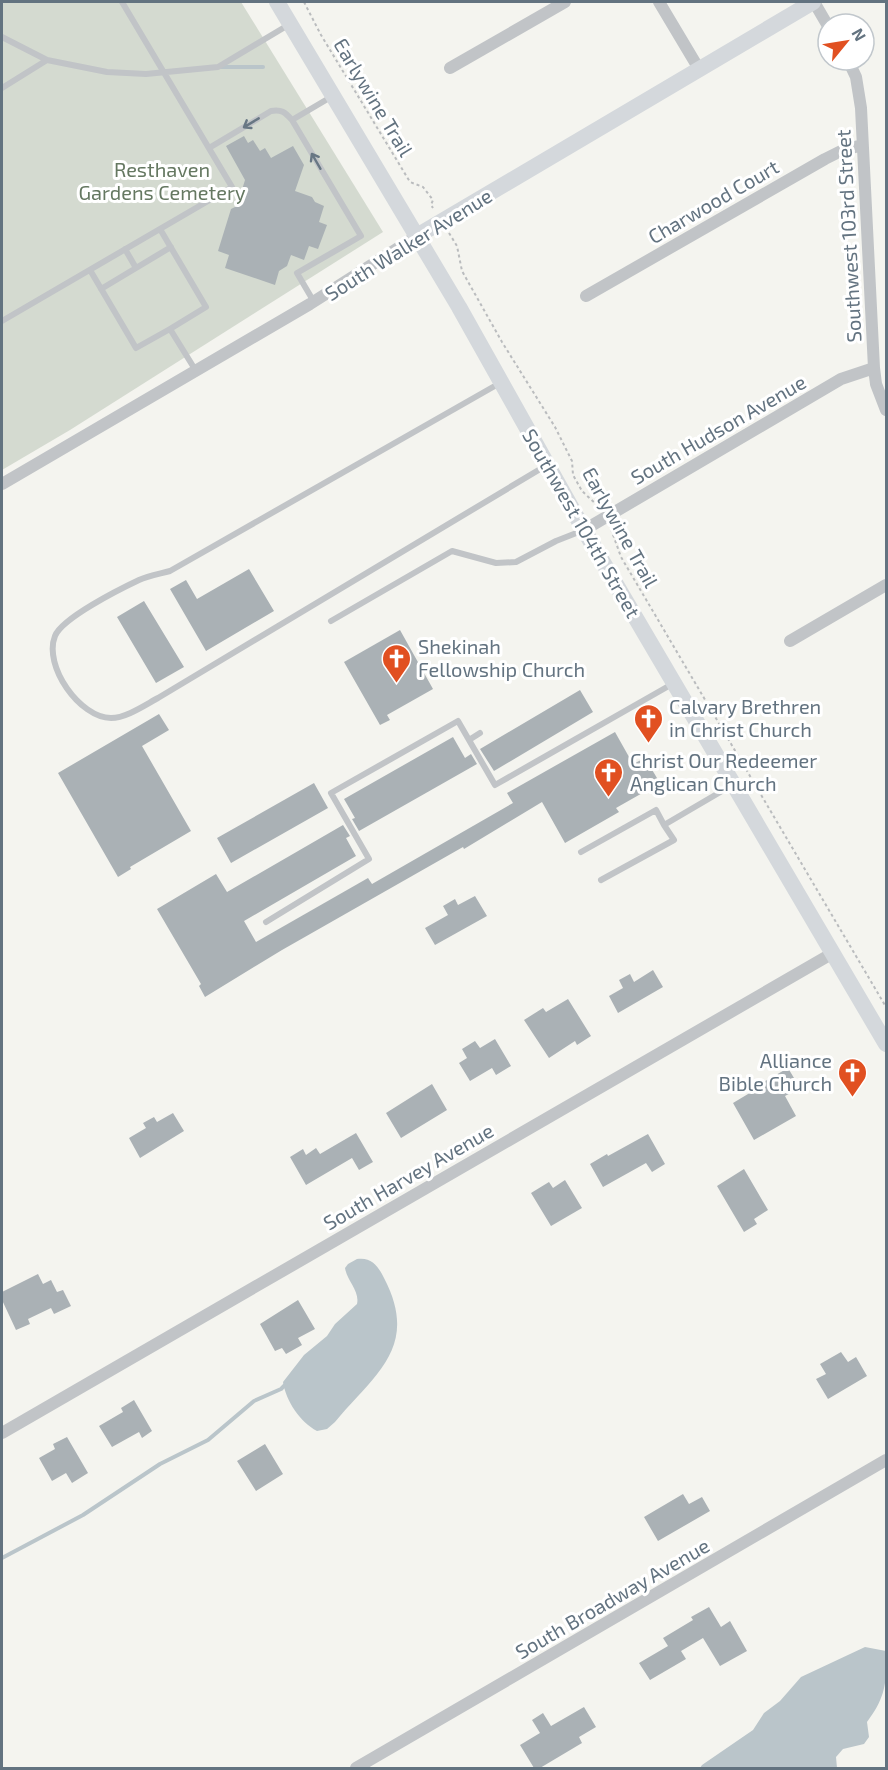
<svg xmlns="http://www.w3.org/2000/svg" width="888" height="1770" viewBox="0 0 888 1770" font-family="'Exo 2',sans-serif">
	<rect width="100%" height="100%" fill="#f4f4ef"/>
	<path fill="#d4dad0" d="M2 2H241L383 232 70 430 2 470Z"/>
	<path fill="#bac5ca" d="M357 1259C372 1257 378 1266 384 1278 420 1347 375 1374 335 1422L327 1429 317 1431C300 1422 286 1401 283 1382L304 1355 327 1336 335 1324 357 1304C360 1291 347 1281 345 1268L348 1264Z
		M865 1647 886 1651C887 1681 886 1697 867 1722L869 1737 864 1744 843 1749 836 1757 837 1768H700L702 1765 753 1730 764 1713 780 1701 801 1677Z"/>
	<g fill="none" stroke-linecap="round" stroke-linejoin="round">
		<path stroke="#bac5ca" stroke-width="4" d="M221 67H263
			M2 1558 83 1515 160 1464 208 1440 254 1401 281 1389 286 1384"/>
	</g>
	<path fill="#aab1b5" d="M244 136 248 143 253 140 260 151 265 148 271 158 293 146 304 165 295 191 312 197 315 202 324 206 319 222 327 225 318 249 309 246 304 260 291 255 287 266 279 271 275 285 225 268 229 255 218 251 231 209 237 206 245 180 226 146Z
		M249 569 274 611 206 651 170 589 186 580 197 599Z
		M144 601 184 667 156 683 117 617Z
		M400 630 433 689 387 715 390 720 380 725 344 662Z
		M580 690 593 712 494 771 480 749Z
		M159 714 169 730 142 746 191 831 130 867 131 869 118 877 58 773Z
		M615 732 633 764 645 758 660 783 616 808 619 812 565 843 542 802 464 849 463 847 282 950 205 997 199 986 201 984 157 909 216 874 227 892 343 825 350 836 346 838 356 856 244 921 256 942 368 878 372 884 513 803 507 793Z
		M453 737 465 758 471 754 477 764 359 831 352 819 355 818 344 799Z
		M314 783 328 808 231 863 217 838Z
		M475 896 487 916 435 945 425 928 448 915 443 906 455 899 458 905Z
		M653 970 663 987 618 1013 609 996 623 988 619 980 630 974 634 982Z
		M568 999 591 1036 577 1045 575 1041 549 1058 524 1020 543 1008 546 1012Z
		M495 1039 511 1066 496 1075 492 1068 470 1081 459 1063 467 1058 462 1049 475 1041 480 1048Z
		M788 1068 800 1088 785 1096 796 1116 754 1140 733 1103 763 1085 762 1083Z
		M432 1084 447 1110 401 1138 386 1113Z
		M173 1113 184 1131 140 1158 129 1138 146 1128 143 1123 154 1117 157 1122Z
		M356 1133 373 1162 359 1170 352 1158 306 1185 290 1157 303 1149 306 1155 316 1148 320 1154Z
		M648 1134 665 1164 652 1172 646 1163 603 1187 590 1164 607 1154 608 1156Z
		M744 1169 768 1210 754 1219 757 1224 744 1232 717 1186Z
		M565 1180 582 1208 551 1226 531 1193 549 1182 553 1188Z
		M38 1274 43 1284 51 1280 57 1292 63 1290 71 1306 54 1314 51 1308 28 1319 30 1324 16 1330 2 1300V1292Z
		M298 1300 315 1329 298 1338 302 1345 286 1354 282 1348 275 1351 260 1324Z
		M841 1352 848 1362 856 1357 867 1376 828 1399 816 1379 826 1374 820 1364Z
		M134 1400 152 1431 142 1438 139 1432 112 1447 99 1426 123 1412 121 1408Z
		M67 1437 88 1473 72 1483 66 1473 52 1481 39 1458 55 1449 53 1444Z
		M265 1444 283 1474 256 1491 237 1461Z
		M683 1494 689 1504 702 1497 710 1511 658 1541 644 1517Z
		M709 1607 721 1627 730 1621 747 1651 720 1666 703 1638 681 1651 686 1659 650 1680 639 1663 668 1646 663 1638 693 1620 691 1617Z
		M584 1707 596 1727 579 1737 582 1743 540 1768H534L520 1745 540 1733 532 1720 543 1713 551 1726Z"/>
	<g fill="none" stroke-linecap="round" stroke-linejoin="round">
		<path stroke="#babcbe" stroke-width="2" stroke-dasharray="3 3" stroke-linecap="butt" d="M304 2 321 35 410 182 423 187 433 200 431 205 433 208
			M449 233 457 246 462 271 502 342 555 427 572 461 573 475 582 491 598 506
			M611 529 621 557 886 1007"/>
		<path stroke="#c1c4c7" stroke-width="6" d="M2 37 47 60 107 72 146 74 218 67 290 24
			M2 88 47 60
			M292 120 331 97
			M209 148 271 111C281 109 285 112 292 120L361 236 297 273 314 302
			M160 229 206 307 170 329
			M125 249 136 268 171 247
			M90 270 136 348 170 329 196 371
			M101 289 136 268
			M2 321 232 187 122 2
			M500 383 170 571C159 574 148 576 139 580 120 589 62 618 55 636 43 666 80 718 111 718 126 718 145 705 158 698L547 465
			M331 621 452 551 496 563 516 562 556 541 584 530
			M469 740 480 733
			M581 852 656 810 664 825
			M601 880 674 840 664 825 734 784
			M266 922 369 859 331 793 458 721 495 785 674 683"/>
		<path stroke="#c1c4c7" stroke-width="12" d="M659 2 699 69
			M814 2 828 26
			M848 60 856 77 861 108 874 368 876 384 886 410
			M450 68 565 2
			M586 296 825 159 841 151 862 145
			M2 484 310 304 417 236
			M584 530 841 379 874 368
			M790 641 886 585
			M2 1433 833 953
			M356 1768 886 1460"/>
		<path stroke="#d4d8dc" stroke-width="16" d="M277 2 459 307 584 530 886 1044
			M417 236 813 2"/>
	</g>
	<defs><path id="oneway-shaft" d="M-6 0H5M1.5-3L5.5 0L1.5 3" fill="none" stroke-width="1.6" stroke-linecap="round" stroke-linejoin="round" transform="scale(1.5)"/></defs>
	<g stroke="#687784">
		<use href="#oneway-shaft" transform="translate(251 123) rotate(149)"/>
		<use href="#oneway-shaft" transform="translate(316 161) rotate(-120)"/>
	</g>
	<defs>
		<symbol id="church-pin" viewBox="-11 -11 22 30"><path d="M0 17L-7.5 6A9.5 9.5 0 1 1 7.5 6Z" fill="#e15021" stroke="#fff"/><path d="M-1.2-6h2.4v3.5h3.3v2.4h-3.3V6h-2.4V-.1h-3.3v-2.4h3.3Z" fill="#fff"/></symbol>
	</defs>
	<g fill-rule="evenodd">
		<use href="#church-pin" x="380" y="642" width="33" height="45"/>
		<use href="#church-pin" x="632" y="702" width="33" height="45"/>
		<use href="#church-pin" x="592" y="756" width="33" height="45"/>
		<use href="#church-pin" x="836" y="1056" width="33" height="45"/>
	</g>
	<g text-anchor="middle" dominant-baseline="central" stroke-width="6" stroke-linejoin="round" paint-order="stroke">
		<g font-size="20" fill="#637380" stroke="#fff">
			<text transform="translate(374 97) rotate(59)">Earlywine Trail</text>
			<text transform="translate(713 201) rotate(-30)">Charwood Court</text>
			<text transform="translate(848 236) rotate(-93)">Southwest 103rd Street</text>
			<text transform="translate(408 244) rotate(-32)">South Walker Avenue</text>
			<text transform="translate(718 429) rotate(-30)">South Hudson Avenue</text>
			<text transform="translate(582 523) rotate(60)">Southwest 104th Street</text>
			<text transform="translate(621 527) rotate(61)">Earlywine Trail</text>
			<text transform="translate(408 1176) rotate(-30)">South Harvey Avenue</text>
			<text transform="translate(612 1598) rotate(-30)">South Broadway Avenue</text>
		</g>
		<g font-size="20" fill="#657861" stroke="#fff">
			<text x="162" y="169">Resthaven<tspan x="162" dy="23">Gardens Cemetery</tspan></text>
		</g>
		<g font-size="20" fill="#637380" stroke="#fff" text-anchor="start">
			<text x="418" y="646">Shekinah<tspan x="418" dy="23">Fellowship Church</tspan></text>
			<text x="669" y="706">Calvary Brethren<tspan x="669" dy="23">in Christ Church</tspan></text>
			<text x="630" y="760">Christ Our Redeemer<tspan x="630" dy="23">Anglican Church</tspan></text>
			<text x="832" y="1060" text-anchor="end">Alliance<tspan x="832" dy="23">Bible Church</tspan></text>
		</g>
	</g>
	<rect width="888" height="1770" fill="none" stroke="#637380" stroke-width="6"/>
	<g transform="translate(846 42) rotate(60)"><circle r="28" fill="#ffffff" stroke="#c1c7cc" stroke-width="1.5"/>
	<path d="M0-4.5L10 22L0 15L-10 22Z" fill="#e15021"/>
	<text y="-9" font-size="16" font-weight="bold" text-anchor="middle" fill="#637380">N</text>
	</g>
</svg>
